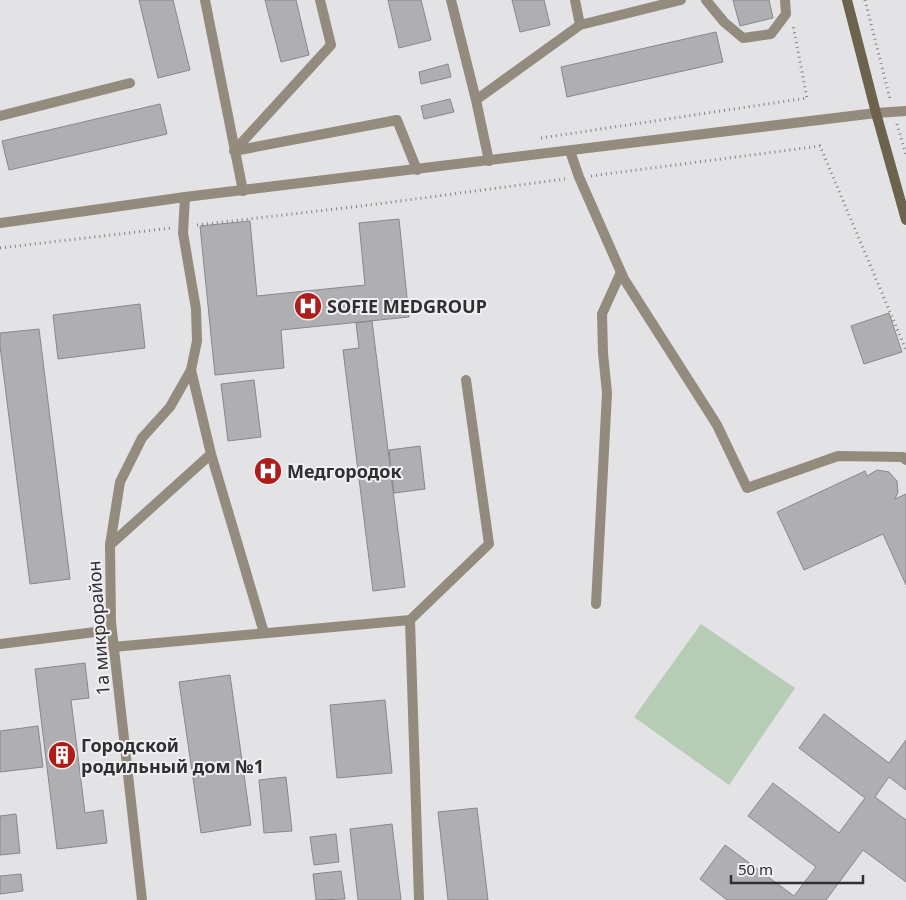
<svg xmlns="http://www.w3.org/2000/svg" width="906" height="900" viewBox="0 0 906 900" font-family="'Noto Sans',sans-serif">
	<rect width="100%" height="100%" fill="#e3e2e5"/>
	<path fill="#b6ccb5" d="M701 624 795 688 729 785 634 717Z"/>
	<path fill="#afaeb1" stroke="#88878a" d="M139 0H173L190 70 158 78Z
		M265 0H296L309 55 281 62Z
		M388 0H421L431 40 399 48Z
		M512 0H544L550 25 520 32Z
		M733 0H769L773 18 740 26Z
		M716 32 723 62 567 97 561 67Z
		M448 64 451 77 421 84 419 72Z
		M450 99 454 112 424 119 421 106Z
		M160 104 167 134 9 170 2 141Z
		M399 219 409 317 281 330 284 368 215 375 200 226 250 221 257 296 365 285 359 223Z
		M140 304 145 348 58 359 53 315Z
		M889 313 902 352 864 364 851 326Z
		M372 321 405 587 373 591 343 350 359 348 356 323Z
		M39 329 70 579 30 584 0 346V333Z
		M254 380 261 437 228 441 221 384Z
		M420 446 425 489 394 493 389 450Z
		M877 470 889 472 897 481 898 492 895 499 906 494V585L883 534 804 570 777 512 865 471 867 476Z
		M85 663 89 698 71 700 85 813 103 810 107 843 57 849 35 669Z
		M230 675 251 825 201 833 179 682Z
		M385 700 392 773 337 778 330 705Z
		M824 714 889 763 906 740V790L889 777 875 797 906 820V882L863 850 826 900H727L700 879 725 845 794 896 816 867 748 816 773 783 839 833 865 798 799 748Z
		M38 726 43 767 0 772V731Z
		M286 777 292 831 264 833 259 780Z
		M477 808 488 900H448L438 812Z
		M16 814 20 853 0 855V816Z
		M392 824 401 900H358L350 829Z
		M336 834 339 862 314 865 310 837Z
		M341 871 345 899 316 900 313 874Z
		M21 874 23 891 0 894V876Z"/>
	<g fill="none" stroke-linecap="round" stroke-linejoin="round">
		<path stroke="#838284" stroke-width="3" stroke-dasharray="1 4" stroke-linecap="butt" d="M865 0 890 99
			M897 124 906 155
			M541 138 807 98 793 25
			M591 176 820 146 906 350
			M197 225 370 205 565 179
			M0 248 171 228"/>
		<path stroke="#938b7d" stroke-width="10" d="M205 0 243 191
			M451 0 476 100 489 161
			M706 0 724 22 743 38 771 34 786 14 785 0
			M580 25 681 0
			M476 100 580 25 575 0
			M0 116 130 83
			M234 151 397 120 417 170
			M234 151 331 45 320 0
			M570 151 579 177 624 279 717 425 747 488 838 456 903 457 906 460
			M211 454 264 633
			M110 545 211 454 191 370
			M596 604 607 393 603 353 602 314 621 272
			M410 620 419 900
			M0 644 111 630
			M113 647 410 620 489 544 466 380"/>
		<path stroke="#938b7d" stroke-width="10" d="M142 900 111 622 110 545 120 482 142 438 170 407 191 370 197 341 196 309 183 233 185 197"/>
		<path stroke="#938b7d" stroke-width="10" d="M0 223 185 197 876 113 906 111"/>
		<path stroke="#6c624e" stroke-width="10" d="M847 0 876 113 906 220"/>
	</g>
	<defs>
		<symbol id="hospital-disc" viewBox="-11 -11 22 22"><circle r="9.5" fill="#ae1d1b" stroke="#f0eff2"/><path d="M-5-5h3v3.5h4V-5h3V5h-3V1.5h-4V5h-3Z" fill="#fff"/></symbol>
		<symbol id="building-disc" viewBox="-11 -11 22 22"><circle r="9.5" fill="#ae1d1b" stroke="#f0eff2"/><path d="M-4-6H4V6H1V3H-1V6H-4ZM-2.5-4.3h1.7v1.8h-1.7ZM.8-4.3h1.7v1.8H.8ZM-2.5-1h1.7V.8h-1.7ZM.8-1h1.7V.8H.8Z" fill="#fff"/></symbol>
	</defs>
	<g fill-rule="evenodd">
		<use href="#hospital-disc" x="292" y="290" width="32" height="32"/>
		<use href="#hospital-disc" x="252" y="455" width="32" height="32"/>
		<use href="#building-disc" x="46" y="739" width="32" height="32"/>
	</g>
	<g text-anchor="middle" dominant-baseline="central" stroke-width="4" stroke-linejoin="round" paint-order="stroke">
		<g font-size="18" font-weight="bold" fill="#302f31" stroke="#f0eff2" text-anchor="start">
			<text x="327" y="306">SOFIE MEDGROUP</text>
			<text x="287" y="471">Медгородок</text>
			<text x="81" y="745">Городской<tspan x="81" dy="21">родильный дом №1</tspan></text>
		</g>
		<g font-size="18" fill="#302f31" stroke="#f0eff2">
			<text transform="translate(98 628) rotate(-94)">1а микрорайон</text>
		</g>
	</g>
	<path d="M731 875v8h132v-8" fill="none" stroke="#302f31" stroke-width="2.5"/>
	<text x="738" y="875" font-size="15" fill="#302f31" stroke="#f0eff2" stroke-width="4" paint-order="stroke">50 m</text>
</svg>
